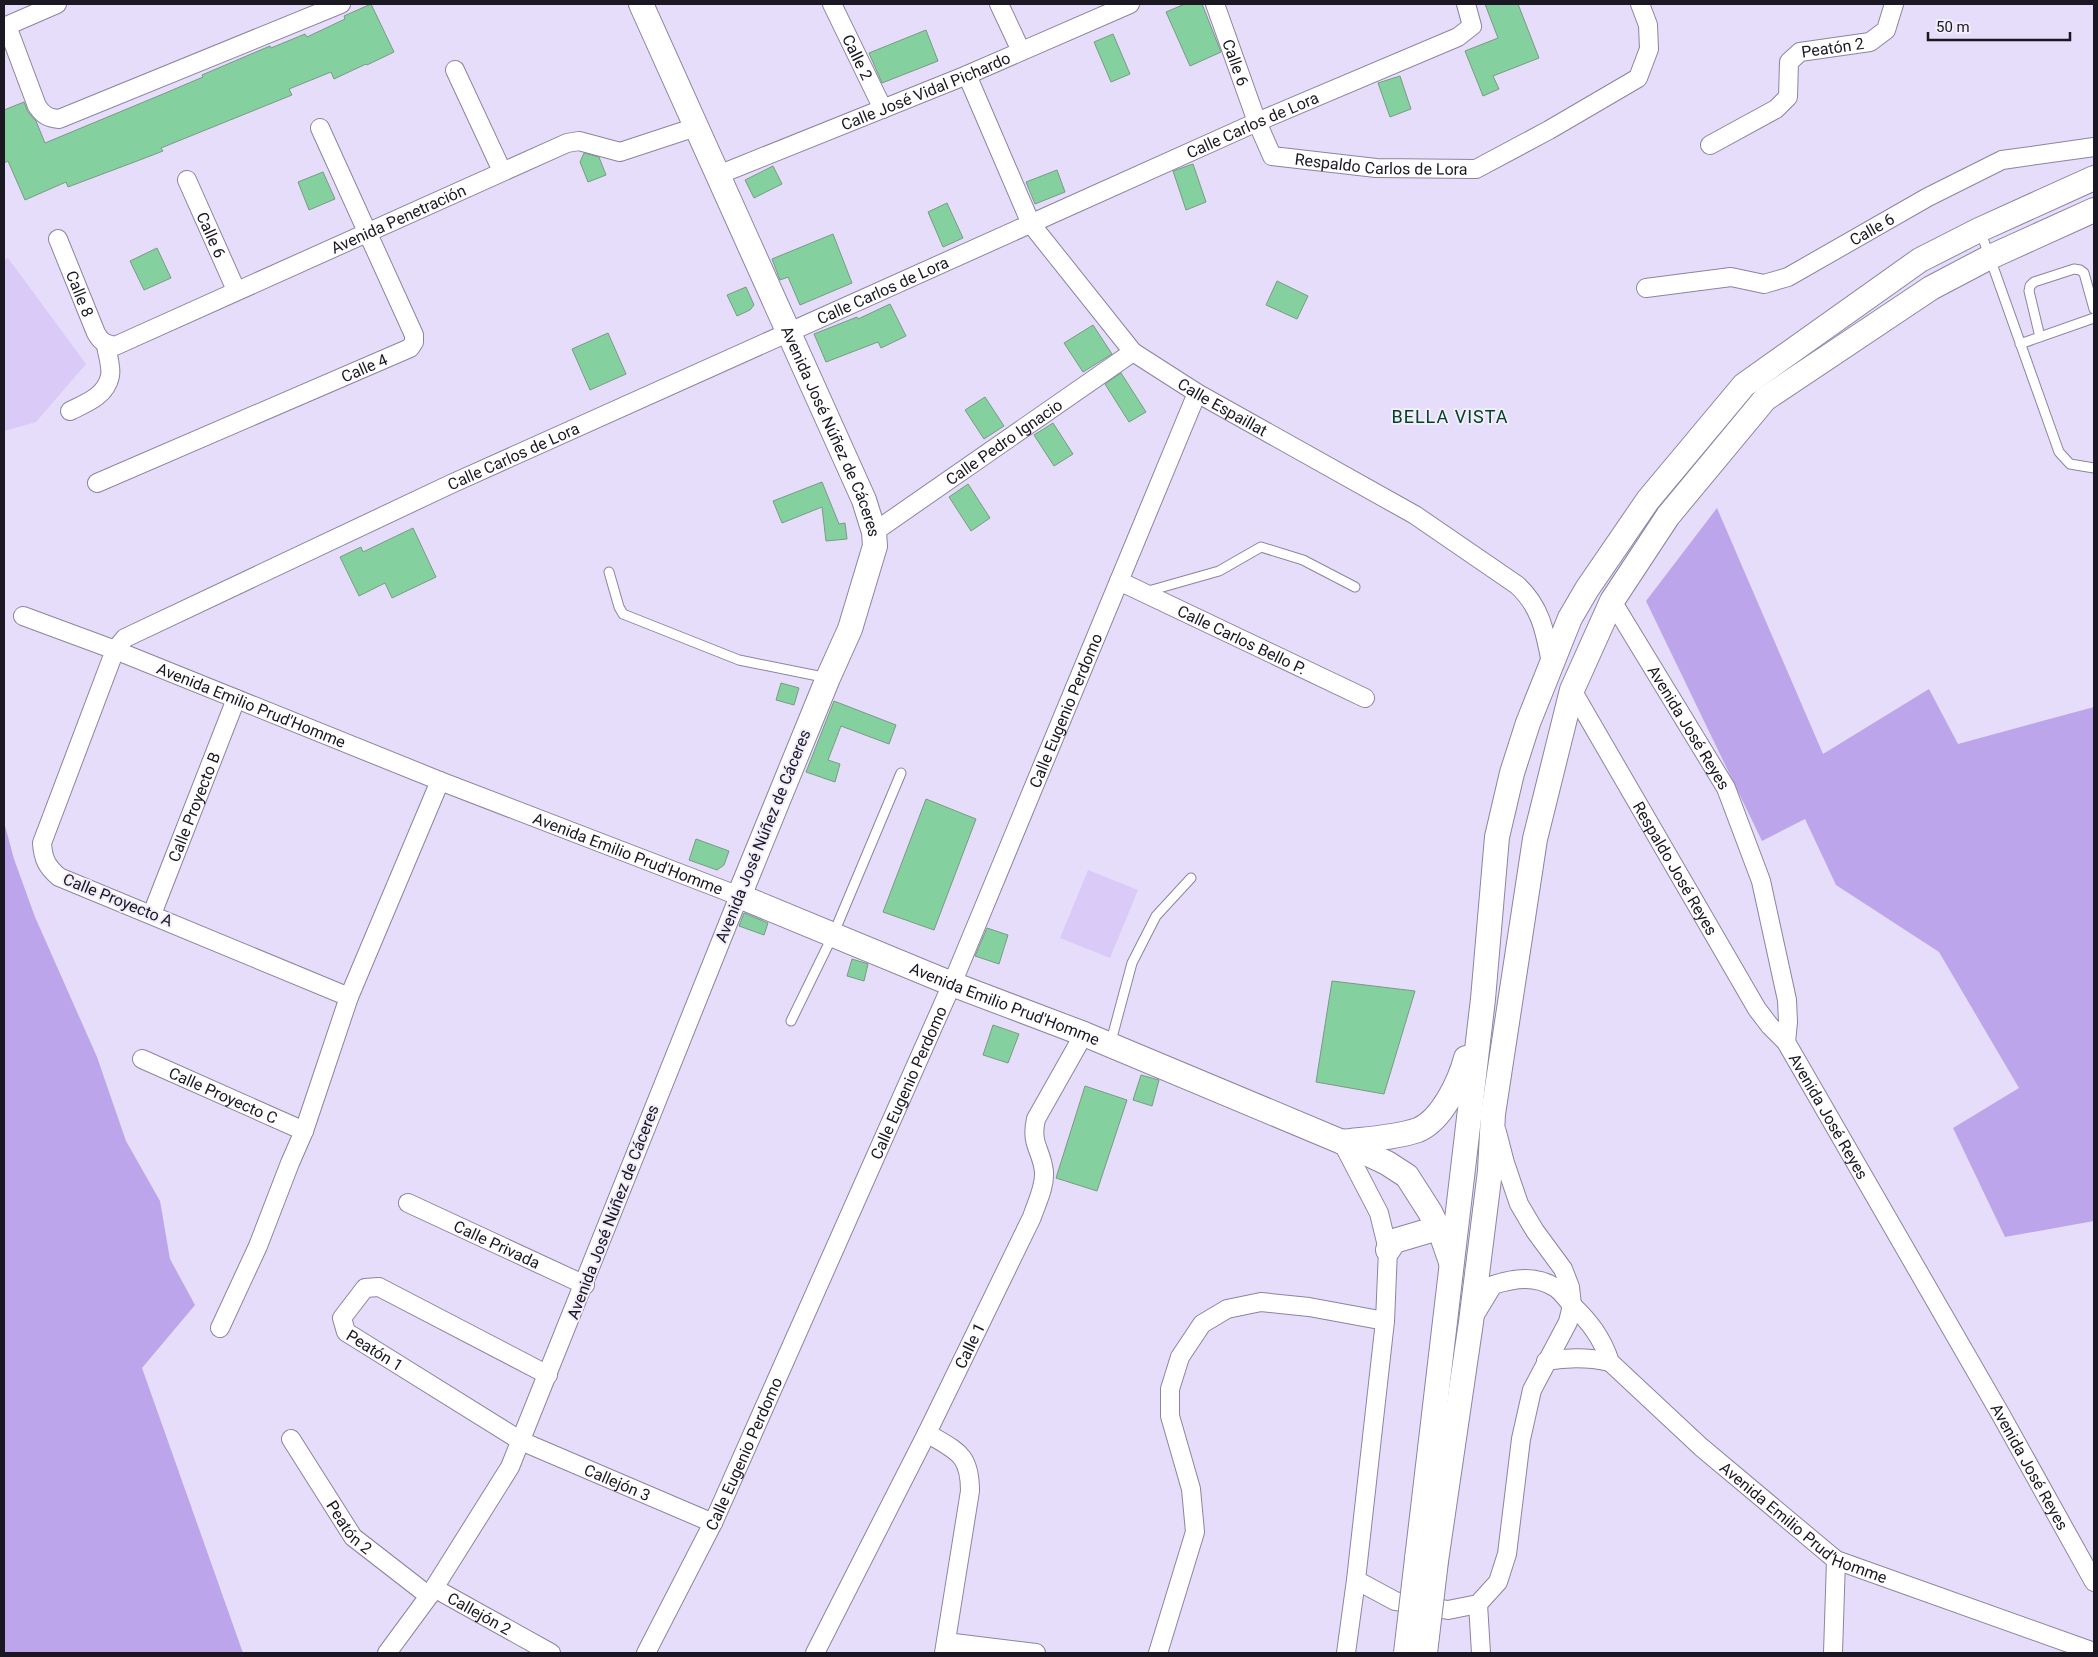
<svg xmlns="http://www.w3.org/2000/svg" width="2098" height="1657" viewBox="0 0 2098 1657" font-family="Roboto,sans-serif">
	<rect width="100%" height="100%" fill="#e6ddfa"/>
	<path fill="#d9caf8" d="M8 258 86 364 36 422 4 431V260Z
		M1088 870 1138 890 1110 958 1060 938Z"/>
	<path fill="#bda5eb" d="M1717 508 1823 754 1929 689 1958 744 2094 707V1221L2005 1237 1953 1128 2019 1088 1939 952 1836 885 1805 819 1762 841 1646 601Z
		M4 822 14 859 35 917 97 1057 126 1141 160 1201 170 1259 195 1305 142 1368 243 1653H4Z"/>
	<path fill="#85d09f" stroke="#799a84" d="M371 4 394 52 367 65 366 64 334 79 331 72 289 89 292 95 161 148 163 151 145 158 68 187 66 182 25 200 8 161 4 163V110L24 102 28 112 36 121 45 143 163 94 203 77 202 75 270 46 271 48 305 34 307 37 345 19 344 16Z
		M1185 4H1202L1221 52 1190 66 1166 12Z
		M1485 4H1518L1539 58 1493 76 1499 89 1483 96 1465 51 1498 38Z
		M926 30 938 61 882 83 869 53Z
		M1113 34 1130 74 1111 82 1094 42Z
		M1400 76 1411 109 1390 117 1378 83Z
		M584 153 599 157 606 175 588 182 580 162Z
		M1193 164 1206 202 1186 210 1173 171Z
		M773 166 782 184 754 198 745 180Z
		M1057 170 1065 192 1035 204 1026 182Z
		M323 172 335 199 309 210 298 182Z
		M947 203 963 238 943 247 928 212Z
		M833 234 852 283 800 305 788 277 780 280 772 259Z
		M157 248 171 278 144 290 130 261Z
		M1277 281 1308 296 1297 319 1266 305Z
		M746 287 754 305 750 310 737 316 727 295Z
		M890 304 906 336 881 348 878 342 826 362 814 334 857 317 858 319Z
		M1093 325 1112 354 1083 372 1064 343Z
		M608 333 626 374 590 390 572 349Z
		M1121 373 1146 412 1129 422 1105 384Z
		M985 397 1004 426 984 439 965 410Z
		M1053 423 1073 454 1054 466 1034 435Z
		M822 482 839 524 845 523 847 539 826 541 822 507 782 523 773 501Z
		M968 484 990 518 971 531 949 497Z
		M413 528 436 577 392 598 385 583 359 596 340 557 361 547 363 552Z
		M781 683 799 688 794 705 776 700Z
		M834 701 896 725 889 744 841 726 828 760 840 764 835 782 806 772Z
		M926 799 976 819 934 930 883 912Z
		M696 839 729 851 724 865 717 870 689 860Z
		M744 913 768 923 764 935 739 926Z
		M987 928 1008 935 999 964 975 956Z
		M852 959 868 964 864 981 847 976Z
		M1332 981 1415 991 1384 1094 1316 1082Z
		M993 1025 1019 1034 1008 1063 983 1055Z
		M1141 1075 1159 1080 1152 1106 1133 1100Z
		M1085 1086 1127 1100 1097 1191 1056 1178Z"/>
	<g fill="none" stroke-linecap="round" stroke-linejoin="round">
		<defs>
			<path id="lane" d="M1980 230 2059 452 2070 464 2094 468
				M2040 337 2029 291 2030 286 2034 282 2074 269 2080 270 2084 273 2094 309
				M2020 344 2094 318
				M609 572 619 607 623 614 739 660 828 678
				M1145 592 1219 571 1261 547 1303 560 1355 587
				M791 1021 833 935 901 773
				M1110 1045 1132 963 1156 916 1191 878"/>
			<g id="street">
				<path id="s1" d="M832 4 883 109"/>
				<path d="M999 4 1021 51"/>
				<path id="s2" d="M1215 4 1257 122 1272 156 1376 168 1476 169 1549 130 1638 78 1649 49 1648 25 1640 4"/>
				<path d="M7 26 37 106C43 115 48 118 59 119L341 4"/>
				<path d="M4 27 57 4"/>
				<path d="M455 70 502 171"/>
				<path id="s3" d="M967 75 1031 224 1133 352 1197 393 1415 515 1517 585C1541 607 1545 632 1551 663"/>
				<path id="s4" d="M1710 145 1776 109 1788 97 1789 62 1800 52 1870 42 1886 30 1894 4"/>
				<path id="s5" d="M718 175 967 75 1130 4"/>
				<path id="s6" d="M187 180 236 290"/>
				<path id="s7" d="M58 239 96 333C101 342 105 344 115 346L567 143 579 141 620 152 696 127"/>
				<path id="s8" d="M1646 288 1731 277 1764 284 1788 277 1928 197 2002 160 2094 147"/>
				<path d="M70 411C86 403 106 396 110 376 112 367 107 354 106 345"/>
				<path id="s9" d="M97 483 410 348 414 342V335L320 128"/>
				<path id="s10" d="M874 532 1133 352"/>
				<path id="s11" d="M1119 581 1365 698"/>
				<path id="s12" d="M1612 601 1726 788 1761 881 1787 1000 1788 1022 1786 1042 2001 1415 2094 1582"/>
				<path id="s13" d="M23 616 115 650 440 781 739 896 510 1467 429 1596 387 1653"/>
				<path id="s14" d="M1572 690 1757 1009 1770 1026 1786 1042"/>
				<path id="s15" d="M152 914 236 699"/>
				<path id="s16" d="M349 997 59 877C47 867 43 859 42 843L115 650 125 638 451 484 1257 122 1458 37 1472 26 1466 4"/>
				<path id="s17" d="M142 1059 304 1131"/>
				<path d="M1342 1142 1379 1213 1388 1250 1385 1321 1356 1580 1346 1653"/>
				<path id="s18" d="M408 1203 585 1285"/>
				<path id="s19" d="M1476 1313 1493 1285C1515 1278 1536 1275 1556 1288 1562 1292 1567 1300 1572 1305 1590 1322 1602 1338 1610 1362L1701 1447 1836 1560 2094 1652"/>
				<path d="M220 1328 258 1246 290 1163 304 1131 349 997 440 781"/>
				<path d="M1546 1361C1569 1357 1588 1357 1610 1362"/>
				<path id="s20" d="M548 1375 379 1287 365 1288 342 1318 346 1332 521 1441 713 1523"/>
				<path d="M927 1433C956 1451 970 1453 970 1491L944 1653"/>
				<path id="s21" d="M291 1439 353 1537 429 1596"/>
				<path d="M1356 1580 1395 1601 1448 1610 1478 1604 1498 1582 1507 1554 1521 1439 1532 1390 1568 1322 1572 1305 1570 1287 1563 1269 1535 1231 1519 1204 1505 1163 1497 1132"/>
				<path id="s22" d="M434 1588 551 1653"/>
				<path d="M1478 1604 1481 1653"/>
				<path d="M946 1642 1036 1653"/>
				<path id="s23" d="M646 1653 713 1523 952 984 1197 393"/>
				<path id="s24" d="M815 1653 927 1433 1032 1217C1037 1202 1045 1187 1044 1172 1042 1150 1030 1145 1036 1119L1084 1034"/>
				<path d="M1158 1653 1195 1532 1191 1489 1170 1416V1389L1180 1357 1202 1324 1227 1309 1261 1302 1309 1307 1385 1321"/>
				<path d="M1833 1653 1836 1560"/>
			</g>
			<g id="secondary">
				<path id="s25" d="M641 4 864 500 874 532 875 546 850 629 828 678 739 896 952 984 1084 1034 1342 1142 1387 1163 1407 1176 1430 1212 1443 1239 1451 1262"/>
				<path d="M1342 1142C1366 1139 1394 1138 1418 1130 1442 1120 1460 1081 1466 1058"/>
				<path d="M1388 1250 1394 1241 1438 1228"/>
				<path d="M1417 1559 1483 999 1497 837 1512 773 1528 723 1570 618 1587 589 1648 500 1744 385 1920 260 1979 230 2094 178"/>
				<path d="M1436 1561 1471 1322 1490 1171 1493 1114 1535 839 1572 690 1612 601 1668 516 1765 399 1931 288 1988 258 2094 210"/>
			</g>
		</defs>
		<use href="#lane" stroke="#8d83a3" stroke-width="11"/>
		<use href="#street" stroke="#8d83a3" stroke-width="20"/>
		<use href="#secondary" stroke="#8d83a3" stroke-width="26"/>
		<use href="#lane" stroke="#fff" stroke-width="9"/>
		<use href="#street" stroke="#fff" stroke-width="18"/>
		<use href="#secondary" stroke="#fff" stroke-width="24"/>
		<defs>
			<path id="secondary-bridge" d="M1406 1653 1417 1559
				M1425 1653 1436 1561"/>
		</defs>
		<use href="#secondary-bridge" stroke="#8d83a3" stroke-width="26" stroke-linecap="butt"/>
		<use href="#secondary-bridge" stroke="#fff" stroke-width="24"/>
	</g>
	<g text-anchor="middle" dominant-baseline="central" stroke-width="4" stroke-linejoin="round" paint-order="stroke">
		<g font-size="16" fill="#1b1723" stroke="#f1edfb">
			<text stroke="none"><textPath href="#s4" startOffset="175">Peatón 2</textPath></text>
			<text stroke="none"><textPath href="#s1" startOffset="59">Calle 2</textPath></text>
			<text stroke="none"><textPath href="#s2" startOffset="62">Calle 6</textPath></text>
			<text stroke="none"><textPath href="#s5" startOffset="224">Calle José Vidal Pichardo</textPath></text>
			<text stroke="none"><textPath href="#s16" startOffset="1814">Calle Carlos de Lora</textPath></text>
			<text stroke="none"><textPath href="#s2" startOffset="272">Respaldo Carlos de Lora</textPath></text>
			<text stroke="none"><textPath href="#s7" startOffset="436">Avenida Penetración</textPath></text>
			<text stroke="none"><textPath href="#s8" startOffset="241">Calle 6</textPath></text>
			<text stroke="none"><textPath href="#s6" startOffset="60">Calle 6</textPath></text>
			<text stroke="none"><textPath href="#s16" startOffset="1409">Calle Carlos de Lora</textPath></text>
			<text stroke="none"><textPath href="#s7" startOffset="59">Calle 8</textPath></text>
			<text stroke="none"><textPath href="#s9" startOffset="291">Calle 4</textPath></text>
			<text stroke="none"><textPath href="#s3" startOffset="431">Calle Espaillat</textPath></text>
			<text stroke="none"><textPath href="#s25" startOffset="468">Avenida José Núñez de Cáceres</textPath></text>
			<text stroke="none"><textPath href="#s10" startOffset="158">Calle Pedro Ignacio</textPath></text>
			<text stroke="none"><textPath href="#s16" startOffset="1004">Calle Carlos de Lora</textPath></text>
			<text stroke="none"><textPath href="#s11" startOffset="136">Calle Carlos Bello P.</textPath></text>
			<text stroke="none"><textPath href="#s13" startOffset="245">Avenida Emilio Prud'Homme</textPath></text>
			<text stroke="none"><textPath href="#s23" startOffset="1032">Calle Eugenio Perdomo</textPath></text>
			<text stroke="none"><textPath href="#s12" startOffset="148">Avenida José Reyes</textPath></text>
			<text stroke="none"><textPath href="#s15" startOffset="115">Calle Proyecto B</textPath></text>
			<text transform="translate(763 836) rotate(-68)">Avenida José Núñez de Cáceres</text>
			<text stroke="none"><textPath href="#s13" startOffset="650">Avenida Emilio Prud'Homme</textPath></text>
			<text stroke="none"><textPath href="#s14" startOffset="206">Respaldo José Reyes</textPath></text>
			<text transform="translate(118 900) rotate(22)">Calle Proyecto A</text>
			<text stroke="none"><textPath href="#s25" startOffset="1254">Avenida Emilio Prud'Homme</textPath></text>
			<text stroke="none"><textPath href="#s23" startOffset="628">Calle Eugenio Perdomo</textPath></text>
			<text stroke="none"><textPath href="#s17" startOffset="89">Calle Proyecto C</textPath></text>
			<text stroke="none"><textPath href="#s12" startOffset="568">Avenida José Reyes</textPath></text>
			<text transform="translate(613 1212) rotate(-69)">Avenida José Núñez de Cáceres</text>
			<text stroke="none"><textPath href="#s18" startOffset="98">Calle Privada</textPath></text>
			<text stroke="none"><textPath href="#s24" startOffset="344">Calle 1</textPath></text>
			<text stroke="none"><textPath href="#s20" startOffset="291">Peatón 1</textPath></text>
			<text stroke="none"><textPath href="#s23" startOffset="222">Calle Eugenio Perdomo</textPath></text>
			<text stroke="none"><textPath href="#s12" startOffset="972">Avenida José Reyes</textPath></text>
			<text stroke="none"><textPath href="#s20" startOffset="568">Callejón 3</textPath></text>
			<text stroke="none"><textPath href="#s19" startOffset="444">Avenida Emilio Prud'Homme</textPath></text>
			<text stroke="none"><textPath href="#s21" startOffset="106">Peatón 2</textPath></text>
			<text stroke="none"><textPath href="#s22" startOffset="52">Callejón 2</textPath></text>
		</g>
		<g font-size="18" letter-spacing="1" fill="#044224" stroke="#f1edfb">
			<text x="1450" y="416">BELLA VISTA</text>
		</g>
	</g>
	<rect width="2098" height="1657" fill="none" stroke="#1b1723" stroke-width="10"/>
	<path d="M1928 32v8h142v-8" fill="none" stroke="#1b1723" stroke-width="2.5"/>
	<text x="1936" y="32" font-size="15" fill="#1b1723" stroke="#f1edfb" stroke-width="4" paint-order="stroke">50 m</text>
</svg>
